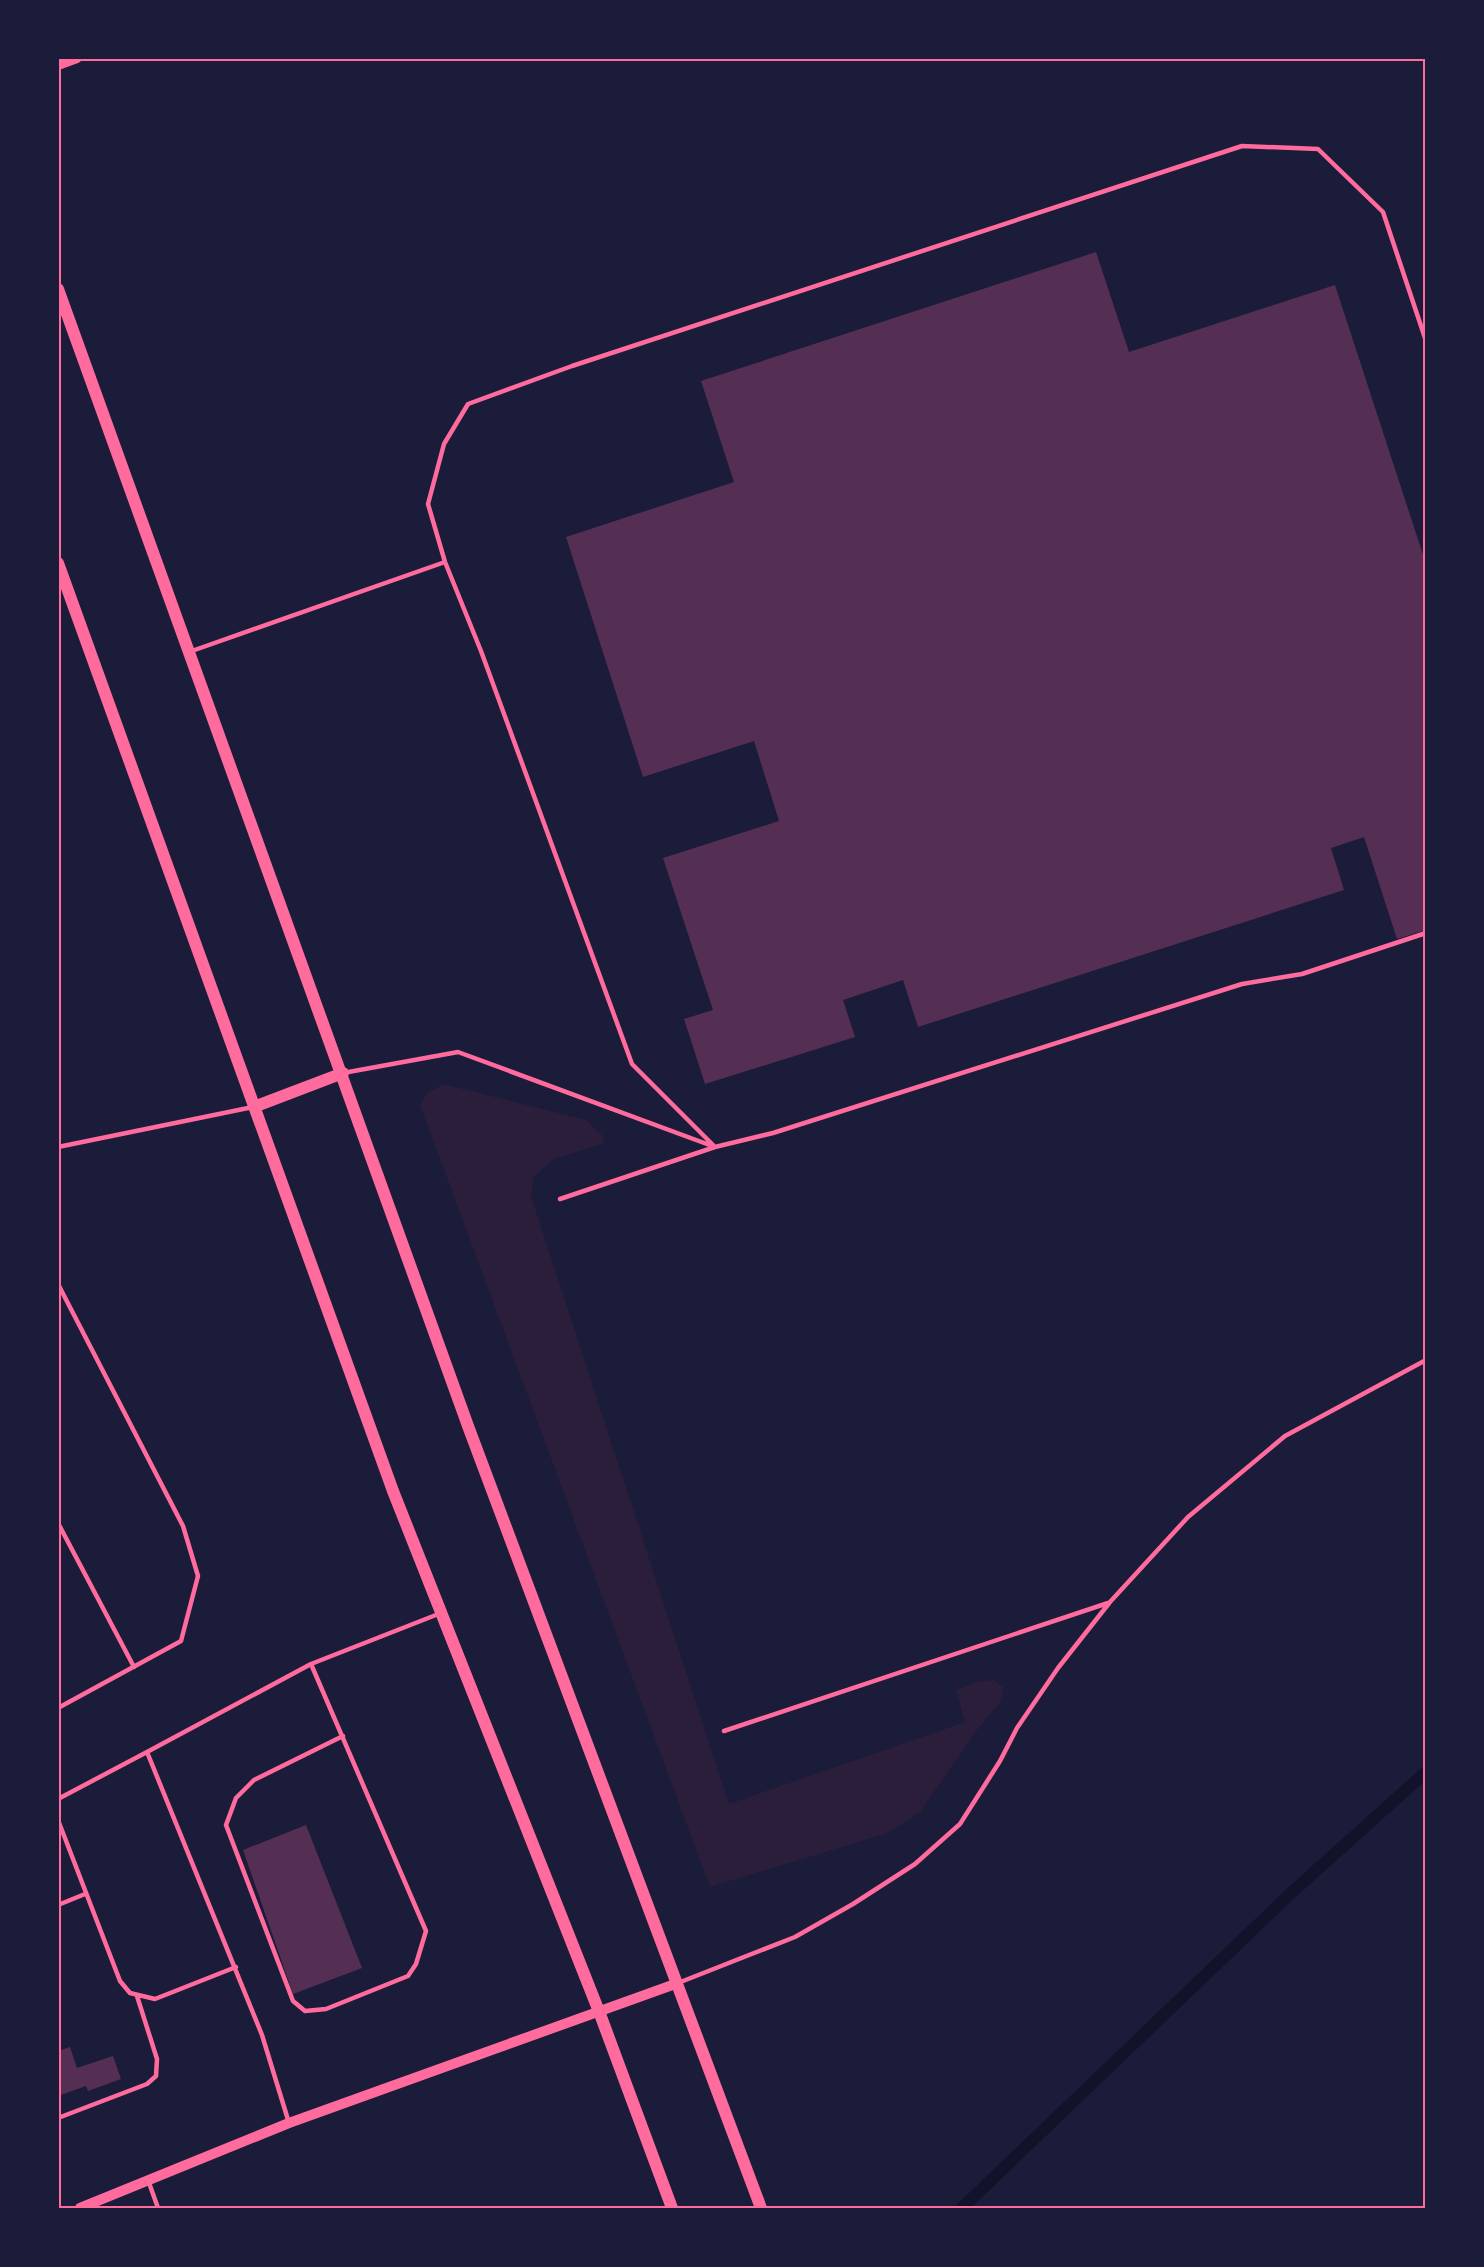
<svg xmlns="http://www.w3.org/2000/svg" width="1484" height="2267" viewBox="0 0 1484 2267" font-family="Inter,sans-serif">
	<rect width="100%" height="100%" fill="#1b1b3a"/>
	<path fill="#2a1e3b" d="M444 1084 586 1120 602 1135 605 1143 555 1159 534 1176 531 1196 729 1804 965 1722 956 1690 976 1682 993 1680 1003 1687 1001 1701 977 1730 920 1812 888 1833 710 1887 420 1105 427 1093Z"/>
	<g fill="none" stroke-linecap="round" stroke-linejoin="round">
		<path stroke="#12122b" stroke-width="12" d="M962 2208 1291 1893 1426 1772"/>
	</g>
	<path fill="#542f53" d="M1096 252 1129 352 1335 285 1426 564V930L1397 939 1364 837 1331 848 1344 890 918 1027 903 980 843 1000 855 1037 705 1084 684 1019 713 1010 663 858 779 821 754 741 643 777 566 537 734 482 701 381Z
		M306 1825 362 1968 293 1994 243 1850Z
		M70 2047 77 2068 113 2056 121 2079 88 2091 86 2086 58 2096V2051Z"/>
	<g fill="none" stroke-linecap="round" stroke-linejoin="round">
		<path stroke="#ff6b9d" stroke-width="4.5" d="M189 652 445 562
			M343 1073 458 1052 715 1147 773 1133 1242 984 1302 974 1426 933
			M58 1147 253 1107
			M560 1199 715 1147 632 1064 481 651 445 562 428 504 444 444 468 404 572 366 1242 146 1318 149 1383 212 1426 341
			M58 1284 183 1526 198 1576 181 1641 58 1708
			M58 1523 134 1667
			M311 1664 426 1931 416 1964 408 1976 326 2009 305 2011 293 2001 226 1825 236 1798 254 1780 343 1736
			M724 1731 1108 1603
			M58 1799 147 1752
			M58 1820 120 1981 130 1993 155 1999 236 1967
			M58 1905 85 1894
			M678 1983 795 1937 853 1904 915 1864 960 1824 1000 1761 1017 1728 1058 1668 1110 1602 1188 1517 1285 1436 1426 1360
			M58 2118 147 2084 156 2076 157 2059 137 1996
			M289 2123 262 2035 147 1752 311 1664 441 1613
			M148 2180 158 2208"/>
		<path stroke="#ff6b9d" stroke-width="10" d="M58 65 77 58
			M80 2208 289 2123 678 1983"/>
		<path stroke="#ff6b9d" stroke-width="12" d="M58 289 468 1426 761 2208
			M58 563 393 1491 600 2014 672 2208
			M254 1107 343 1073"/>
	</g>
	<rect width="1484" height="2267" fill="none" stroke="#1b1b3a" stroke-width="120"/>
	<rect x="60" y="60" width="1364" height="2147" fill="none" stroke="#ff6b9d" stroke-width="2"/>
</svg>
